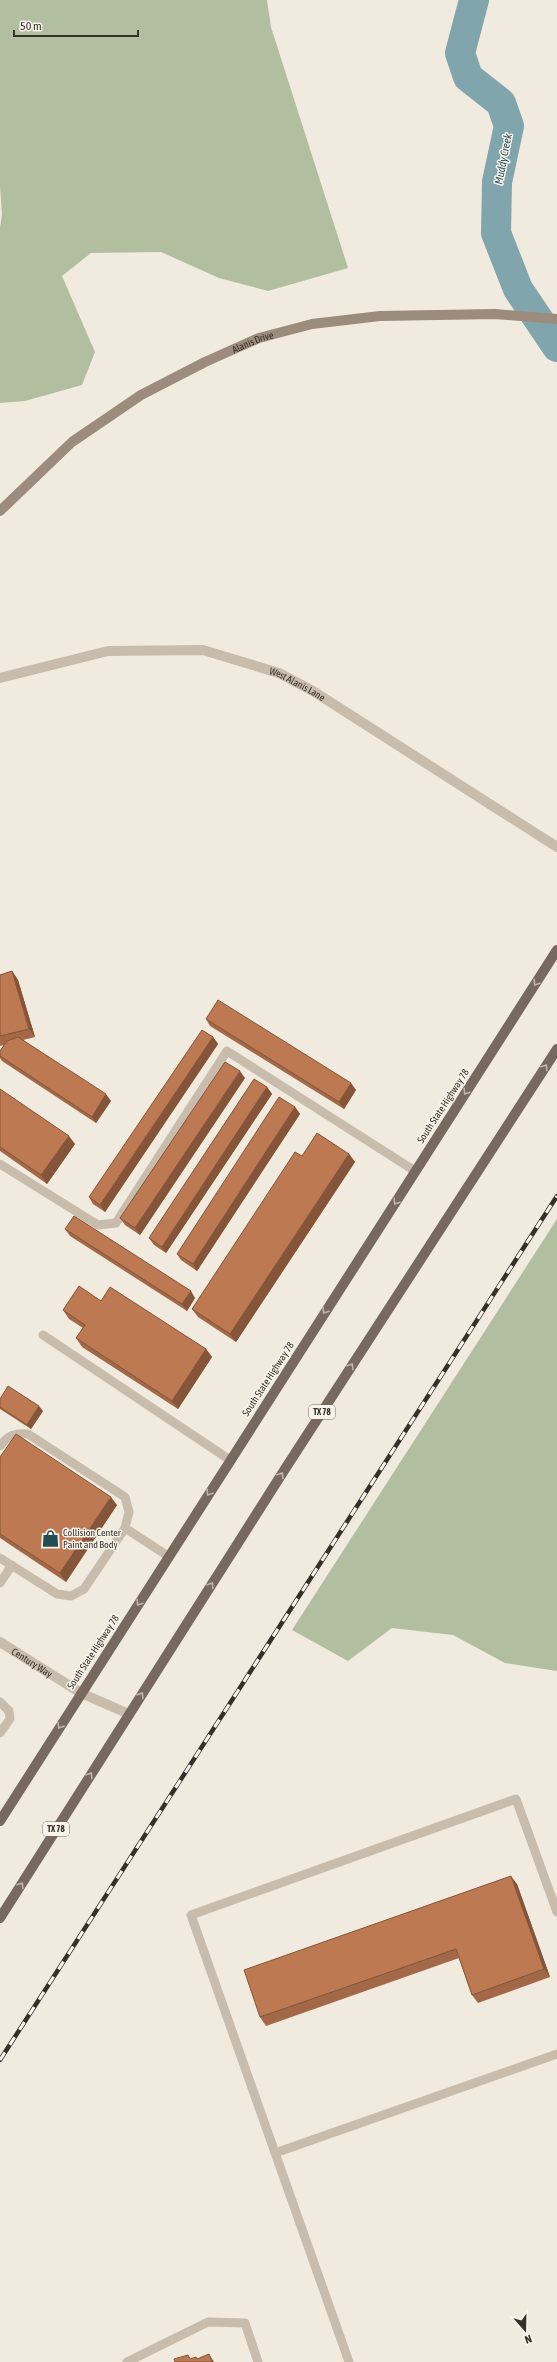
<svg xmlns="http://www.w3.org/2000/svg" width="557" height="2362" viewBox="0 0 557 2362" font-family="'Asap Condensed',sans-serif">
	<rect width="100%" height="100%" fill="#f1ebdf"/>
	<path fill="#b1bfa0" d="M0 0H267L271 27 348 268 268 291 219 278 161 252 91 253 62 276 95 352 82 385 25 401 0 403V228L2 214 0 187Z
		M557 1219V1671L505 1663 453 1635 392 1628 348 1661 292 1630Z"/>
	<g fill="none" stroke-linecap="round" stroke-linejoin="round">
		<path stroke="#80a5ac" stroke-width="30" d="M474 0 460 53 468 77 501 103 509 126 497 182 496 233 518 289 557 347"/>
		<path stroke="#c8bcac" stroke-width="9" d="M0 1164 98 1225 116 1223 227 1051 415 1171
			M43 1335 230 1460
			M0 1446C8 1435 15 1433 28 1434L125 1497 129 1512 125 1528 84 1589 71 1596 57 1594 0 1558
			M125 1528 168 1556
			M0 1583 12 1565
			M0 1702 9 1711 10 1719 0 1733
			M275 2153 557 2054
			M127 2362 208 2322 245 2323 258 2362
			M349 2362 191 1915 516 1799 557 1912"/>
		<g stroke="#c8bcac" stroke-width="10">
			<path id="s1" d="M0 678 108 651 203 650 279 673 313 691 557 847"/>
			<path id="s2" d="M0 1642 81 1693 129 1714"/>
		</g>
		<path stroke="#9c8c7d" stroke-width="10" id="s3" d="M0 511 72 442 141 395 205 362 259 338 312 324 380 316 495 314 557 319"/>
		<path stroke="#77695d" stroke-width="10" d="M0 1821 557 950
			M0 1918 285 1469 557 1049"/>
		<defs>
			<path id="rail" d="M0 2060 557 1196"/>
		</defs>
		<use href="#rail" stroke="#37302a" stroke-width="4.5"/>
		<use href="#rail" stroke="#f9f4eb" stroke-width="3" stroke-dasharray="9" stroke-linecap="butt"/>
	</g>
	<path fill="#a26847" d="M12 971 18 980 35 1037 23 1040 111 1101 96 1123 2 1061 0 1058V1051L4 1045 0 1046V975Z
		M206 1019 356 1090 344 1109 210 1026Z
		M213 1037 218 1044 105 1212 93 1204 89 1197Z
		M245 1078 140 1235 125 1225 120 1218Z
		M267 1087 272 1094 166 1253 154 1245 149 1238Z
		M0 1089 75 1144 47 1184 0 1151Z
		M295 1107 300 1114 197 1271 181 1260 177 1254Z
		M349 1154 355 1162 236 1342 198 1317 192 1309Z
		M65 1229 195 1298 187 1311 70 1236Z
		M101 1301 206 1349 212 1357 178 1409 82 1347 76 1338 83 1328 69 1319 63 1310Z
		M0 1399 43 1411 31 1429 0 1409Z
		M0 1457 117 1505 66 1582 0 1538Z
		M517 1884 550 1977 478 2003 472 1995 459 1958 266 2026 260 2017Z"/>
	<path fill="#845539" d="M12 971 18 980 35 1037 29 1029Z
		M213 1037 218 1044 105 1212 100 1205Z
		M240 1071 245 1078 140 1235 135 1228Z
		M351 1083 356 1090 344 1109 339 1102Z
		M267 1087 272 1094 166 1253 162 1247Z
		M106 1094 111 1101 96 1123 92 1117Z
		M295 1107 300 1114 197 1271 193 1264Z
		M69 1136 75 1144 47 1184 41 1175Z
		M349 1154 355 1162 236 1342 230 1334Z
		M191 1291 195 1298 187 1311 182 1304Z
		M206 1349 212 1357 178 1409 172 1401Z
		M39 1406 43 1411 31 1429 27 1425Z
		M111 1497 117 1505 66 1582 60 1573Z
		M511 1876 517 1884 550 1977 544 1969Z
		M209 2354 214 2362H212Z"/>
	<path fill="#bc7952" stroke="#845539" d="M12 971 29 1029 0 1036V975Z
		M218 1000 351 1083 339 1102 206 1019Z
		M202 1030 213 1037 100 1205 89 1197Z
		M18 1037 106 1094 92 1117 0 1056V1051L7 1041Z
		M225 1062 240 1071 135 1228 120 1218Z
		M254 1079 267 1087 162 1247 149 1238Z
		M0 1089 69 1136 41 1175 0 1147Z
		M279 1097 295 1107 193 1264 177 1254Z
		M317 1133 349 1154 230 1334 192 1309 295 1152 302 1156Z
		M74 1216 191 1291 182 1304 65 1229Z
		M79 1286 101 1301 110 1287 206 1349 172 1401 76 1338 85 1325 63 1310Z
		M8 1386 39 1406 27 1425 0 1407V1399Z
		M16 1434 111 1497 60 1573 0 1534V1457Z
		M511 1876 544 1969 472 1995 456 1949 260 2017 244 1970Z
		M209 2354 212 2362H175L174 2359 188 2355 190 2359 196 2357 197 2359Z"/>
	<defs><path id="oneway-chevron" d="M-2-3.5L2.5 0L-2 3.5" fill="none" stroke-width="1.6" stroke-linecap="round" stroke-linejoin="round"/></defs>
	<g stroke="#beb5ab">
		<use href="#oneway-chevron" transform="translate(536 983) rotate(123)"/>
		<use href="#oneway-chevron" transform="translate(545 1067) rotate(-57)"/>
		<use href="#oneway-chevron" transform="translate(466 1092) rotate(123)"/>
		<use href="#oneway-chevron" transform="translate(396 1202) rotate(123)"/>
		<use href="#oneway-chevron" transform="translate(325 1311) rotate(123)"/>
		<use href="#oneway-chevron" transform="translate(351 1366) rotate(-57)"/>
		<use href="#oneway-chevron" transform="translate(281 1475) rotate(-58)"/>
		<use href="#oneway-chevron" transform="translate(209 1493) rotate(123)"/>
		<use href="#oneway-chevron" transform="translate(211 1585) rotate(-58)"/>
		<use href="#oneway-chevron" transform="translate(139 1603) rotate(123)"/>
		<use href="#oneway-chevron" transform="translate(141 1695) rotate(-58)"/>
		<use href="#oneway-chevron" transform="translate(60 1726) rotate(122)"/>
		<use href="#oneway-chevron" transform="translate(90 1775) rotate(-58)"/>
		<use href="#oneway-chevron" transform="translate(21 1885) rotate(-58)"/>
	</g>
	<defs>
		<symbol id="shop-bare" viewBox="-9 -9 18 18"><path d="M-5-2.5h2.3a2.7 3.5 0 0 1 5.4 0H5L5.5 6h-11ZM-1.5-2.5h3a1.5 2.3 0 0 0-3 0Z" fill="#234c55" stroke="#f9f4eb" stroke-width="2.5" paint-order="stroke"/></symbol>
	</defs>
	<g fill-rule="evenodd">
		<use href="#shop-bare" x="38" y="1526" width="25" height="25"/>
	</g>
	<g text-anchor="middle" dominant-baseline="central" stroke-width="3" stroke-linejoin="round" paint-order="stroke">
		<g fill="#f9f4eb" stroke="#716b64" stroke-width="1">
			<rect x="309" y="1405" width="26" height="14" rx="3"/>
			<rect x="43" y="1822" width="26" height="14" rx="3"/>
		</g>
		<g font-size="9" font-weight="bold" fill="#37302a">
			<text x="322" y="1412">TX 78</text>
			<text x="56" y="1829">TX 78</text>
		</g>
		<g font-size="10" fill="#37302a" stroke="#f9f4eb">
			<text stroke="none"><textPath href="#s3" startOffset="307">Alanis Drive</textPath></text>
			<text stroke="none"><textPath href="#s1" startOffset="307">West Alanis Lane</textPath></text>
			<text transform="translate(443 1106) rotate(-57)">South State Highway 78</text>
			<text transform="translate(268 1379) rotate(-57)">South State Highway 78</text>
			<text transform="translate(93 1652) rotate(-57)">South State Highway 78</text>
			<text stroke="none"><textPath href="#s2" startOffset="38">Century Way</textPath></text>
		</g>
		<g font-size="10" fill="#37302a" stroke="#f9f4eb" text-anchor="start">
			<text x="63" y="1532">Collision Center<tspan x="63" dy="12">Paint and Body</tspan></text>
		</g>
		<g font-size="11" font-style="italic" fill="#234c55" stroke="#f9f4eb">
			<text transform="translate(503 159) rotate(-79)">Muddy Creek</text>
		</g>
	</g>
	<g transform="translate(525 2330) rotate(160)" stroke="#f9f4eb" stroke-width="3" paint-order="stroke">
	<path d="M0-3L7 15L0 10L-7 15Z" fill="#37302a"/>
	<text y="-6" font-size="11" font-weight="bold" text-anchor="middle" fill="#37302a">N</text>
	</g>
	<path d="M14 30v6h124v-6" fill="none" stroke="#37302a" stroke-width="2"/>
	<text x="20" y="30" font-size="12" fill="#37302a" stroke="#f9f4eb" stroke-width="3" paint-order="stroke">50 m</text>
</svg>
